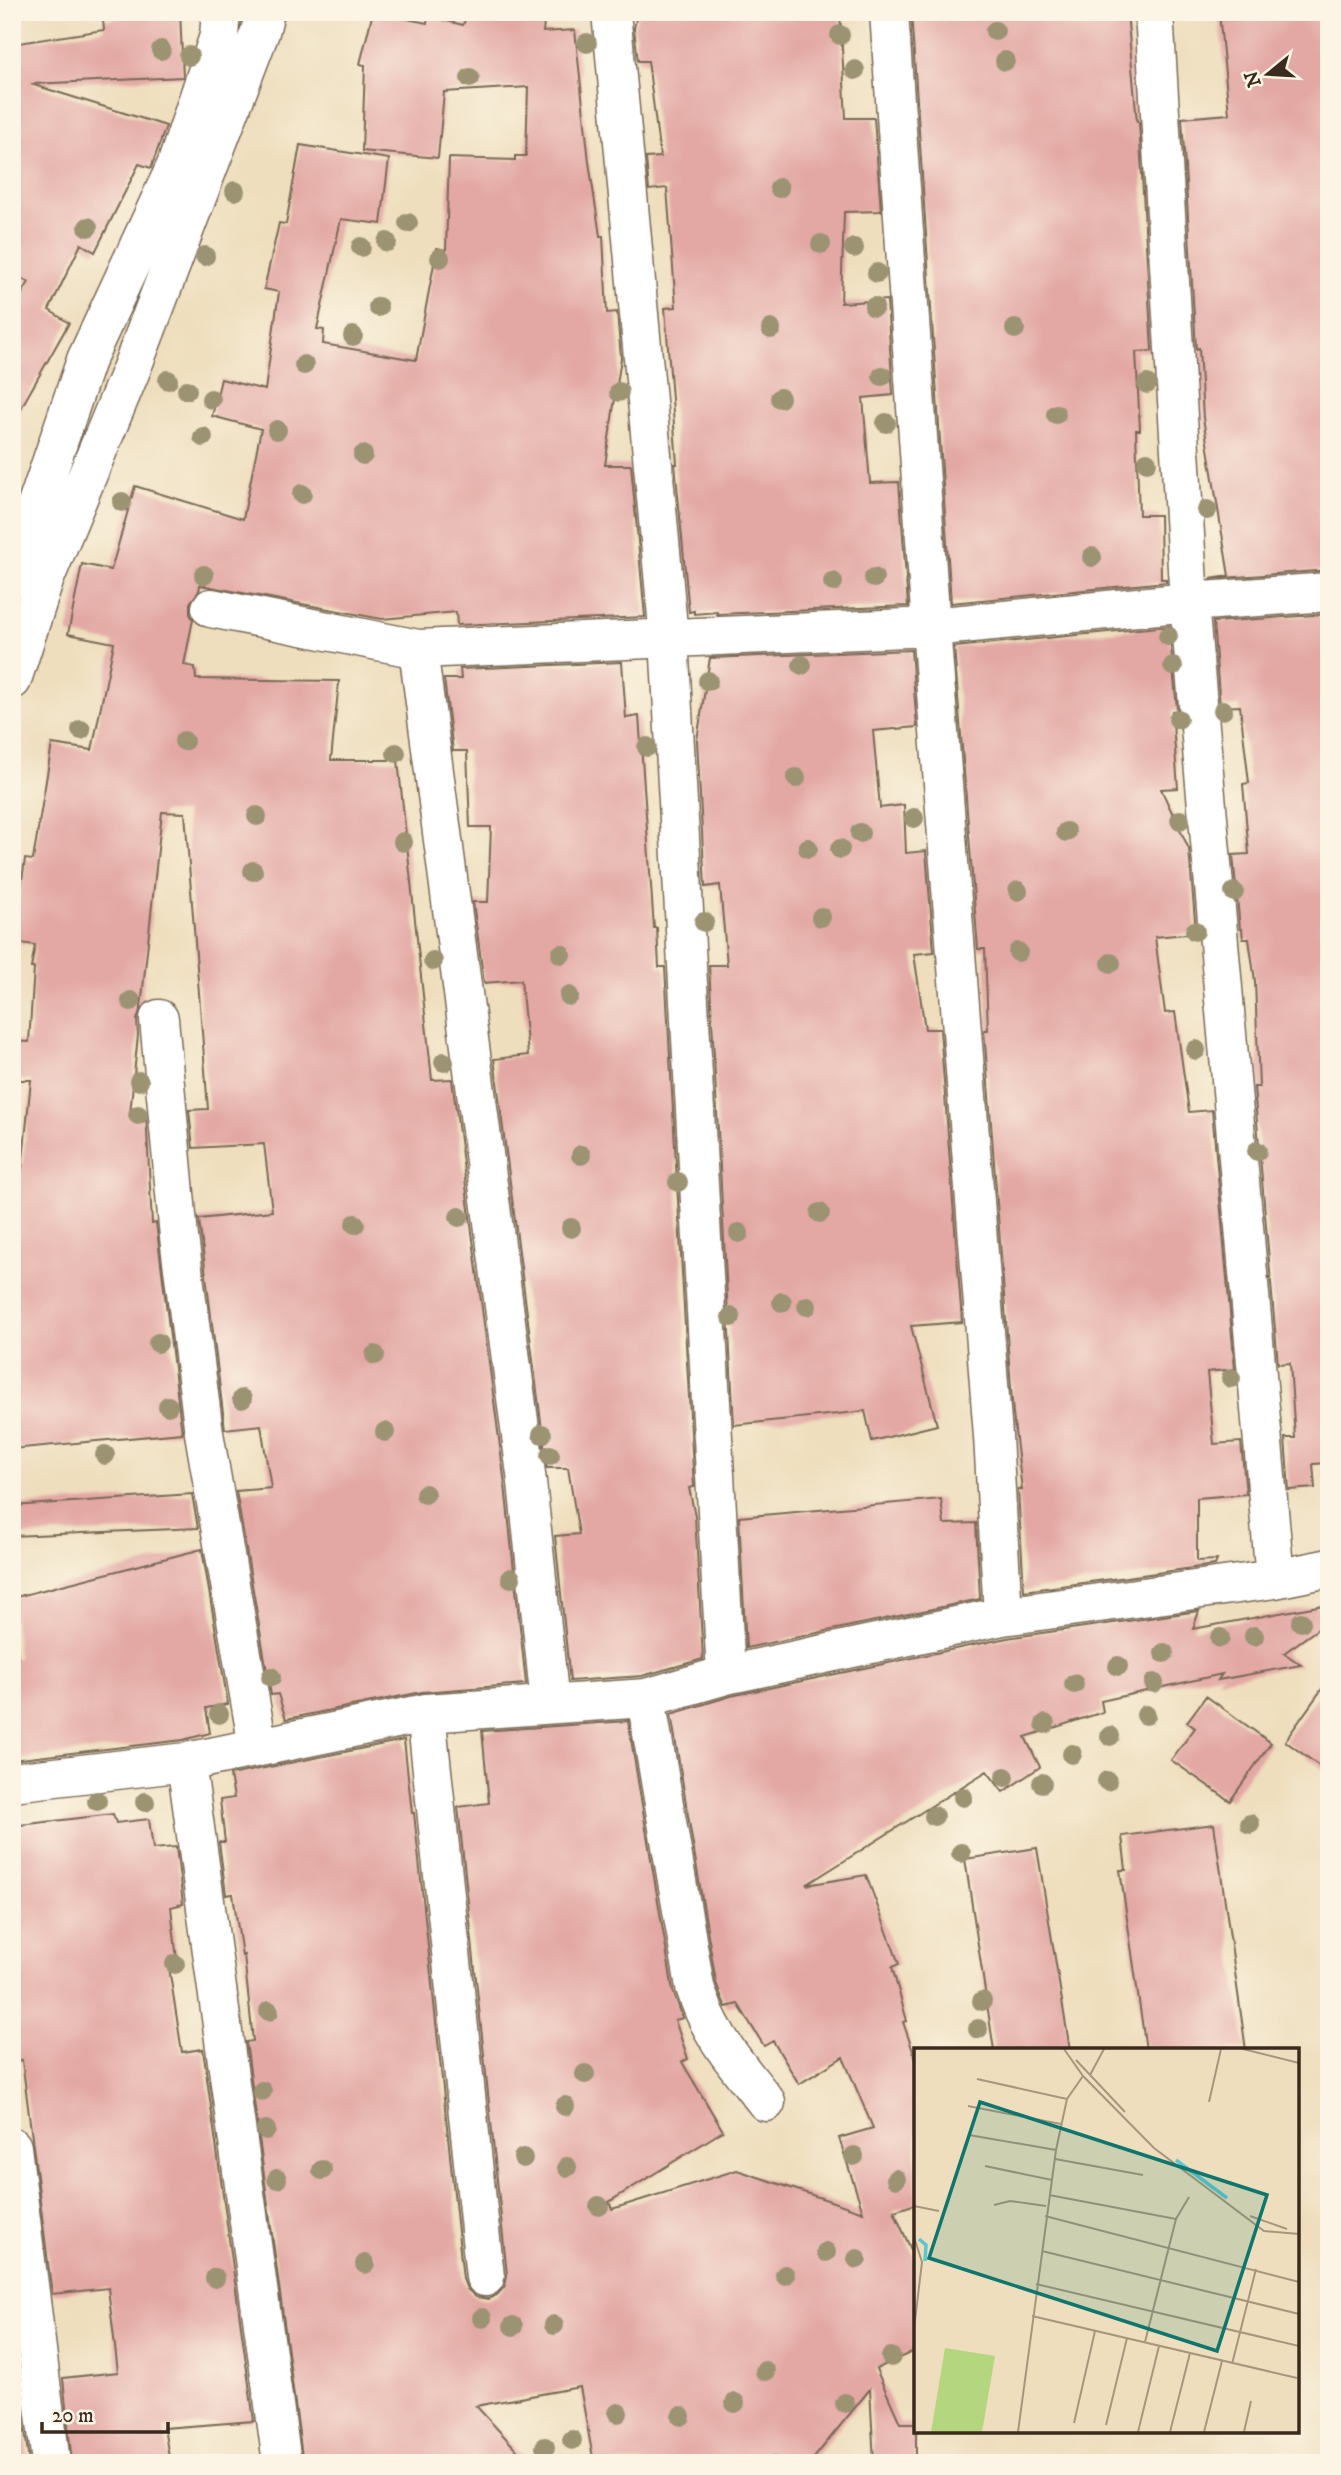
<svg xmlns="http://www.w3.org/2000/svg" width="1341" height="2475" viewBox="0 0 1341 2475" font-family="'IM FELL DW Pica',serif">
	<rect width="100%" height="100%" fill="#fcf5e5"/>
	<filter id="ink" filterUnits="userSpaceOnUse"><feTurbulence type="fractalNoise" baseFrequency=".0143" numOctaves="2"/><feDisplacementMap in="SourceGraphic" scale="14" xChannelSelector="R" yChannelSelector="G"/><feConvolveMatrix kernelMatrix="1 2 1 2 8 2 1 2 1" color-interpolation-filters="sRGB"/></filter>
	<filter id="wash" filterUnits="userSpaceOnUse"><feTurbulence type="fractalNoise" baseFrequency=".00686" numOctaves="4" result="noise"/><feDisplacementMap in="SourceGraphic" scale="28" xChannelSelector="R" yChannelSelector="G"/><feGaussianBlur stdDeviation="1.57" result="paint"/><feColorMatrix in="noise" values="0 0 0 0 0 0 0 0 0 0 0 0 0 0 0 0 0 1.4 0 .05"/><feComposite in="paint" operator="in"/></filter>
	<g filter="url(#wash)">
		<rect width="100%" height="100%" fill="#eedebd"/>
		<g id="blocks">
			<path fill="#e3a8a4" d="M136 12H180L183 77 31 84 166 126 151 168 139 164 95 252 81 244 49 310 69 323 12 424V310L29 282 12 274V44L104 30 103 20 136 15Z
				M373 12 427 23 428 16 463 25 468 12H545L543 32 575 30 589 162 600 236H603L607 313 617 312 621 358 605 465H631L645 617 457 625 456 612 382 619 200 585 199 591 190 603V614L193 619 184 665 195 667 196 679 339 681 331 760H398L432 1080 452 1079 505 1485 526 1684 422 1692 286 1719 278 1694 271 1695 236 1491 271 1488 261 1425 225 1429 199 1219 272 1211 264 1144 193 1148 189 1110 208 1109 185 813 162 812 141 1007 137 1020 138 1035 130 1114 146 1113 152 1224 156 1223 182 1433 12 1449V1178L21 1179 31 1080H12V1041L29 1042 34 968H31L35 945 13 942 25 859 33 860 52 744 92 750 114 643 68 634 82 564 111 570 135 486 243 519 261 429 212 416 221 379 265 390 279 292 264 289 279 223 286 224 300 145 389 159 381 224 341 219 317 329 324 330 323 344 416 360 437 248 446 250 449 158 515 160V156H526L528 87 444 92 438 158 362 151 365 65 360 64Z
				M638 12H840L846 118H874L881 211 844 212 841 303 887 300 893 395 863 398 870 483 899 482 908 606 717 614V612L694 614V611L689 612 675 464H677L665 308 676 307 667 188 649 190 646 158 660 157 648 61H638L634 28Z
				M911 12H1127L1137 122H1139L1152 351 1136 352 1140 430H1136L1139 515H1160L1161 579H1166V582L951 603Z
				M1219 12H1329V570L1210 579 1229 576 1203 418 1199 348 1196 349 1182 118 1229 114Z
				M1329 614V1463L1313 1464 1315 1488 1289 1490 1285 1438H1295L1290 1363 1278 1364 1254 1087H1259L1255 981 1249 939H1243L1242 929H1240L1233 855 1249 854 1243 784 1249 783 1240 706 1220 707 1213 622Z
				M1169 626 1177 710 1172 711 1178 788 1161 789 1189 849 1196 933 1155 937 1165 1013 1175 1012 1189 1112 1212 1110 1235 1369 1207 1372 1214 1444 1241 1442 1246 1494 1197 1498V1561L1217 1560 1215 1565 1024 1591 1018 1490H1022L1013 1414 984 1030H988L985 949H978L954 647Z
				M911 650 917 727 873 731 880 808 904 805 906 853 926 851 934 952 914 954 925 1029H940L962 1322 911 1326 937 1425 872 1441 865 1411 734 1425 709 965H727L720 885 705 887 697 740 710 658Z
				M622 662 626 718 639 716 654 928H657L659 967H665L694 1487 689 1488 695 1516 703 1659 642 1676 570 1681 555 1536 579 1534 568 1468H547L494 1059 528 1055 521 980 484 983 473 902H488L491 827H470L467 751H453L444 679H461L460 669Z
				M192 1494 198 1528 12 1536V1506Z
				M941 1499 944 1524 976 1523 980 1599 746 1648 739 1517Z
				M202 1549 228 1704 206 1708 210 1733 183 1740 12 1760V1658H18L12 1598Z
				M1329 1604V1621L1284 1653 1301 1665 1218 1680 1222 1674 1101 1701 1103 1712 1025 1737 1040 1767 1003 1792 987 1771 806 1885 866 1875 899 1964 892 1967 907 2021 903 2022 916 2060V2204L894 2211 916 2261V2350L876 2369 900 2423H916V2463H874L870 2389 810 2463H780L774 2457 759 2463H594L580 2387 476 2406 529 2463H303L246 2042 253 2041 244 1955 242 1956 233 1894 226 1895 219 1842H225L220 1800 234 1798 230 1775 404 1740 412 1813H414L463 2279 467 2289 476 2297 488 2299 497 2295 505 2286 507 2275 458 1807 489 1803 482 1731 628 1721 673 1991 683 2018 675 2020 688 2059 682 2062 723 2131 609 2202 612 2209 737 2170 863 2212 839 2138 873 2128 843 2057 799 2084 773 2041 764 2046 738 2004 726 2007 721 1996 716 1982 671 1714 731 1696 1007 1638 1199 1611 1193 1629Z
				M1329 1679V1773L1285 1741Z
				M1206 1696 1271 1743 1230 1801 1171 1760 1195 1728 1187 1722Z
				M113 1814 116 1823 149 1819 153 1849 176 1847 183 1904 171 1907 177 1960 168 1961 182 2052 203 2049 254 2421 164 2428 170 2463H72L63 2378 118 2372 108 2288 52 2294 22 2060 16 2061 12 2026V1826Z
				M1214 1824 1246 2050H1146L1120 1870H1126L1122 1836Z
				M1037 1848 1070 2050H994L965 1859Z
				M19 2383 29 2463H12V2384Z"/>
		</g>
	</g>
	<g filter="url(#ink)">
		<use href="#blocks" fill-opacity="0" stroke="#7a6956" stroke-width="2"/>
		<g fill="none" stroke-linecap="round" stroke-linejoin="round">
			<defs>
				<path id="street" d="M611 12 669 638 726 1675
					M889 12 931 627 993 1436 1003 1616
					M1154 12 1189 602 1275 1579
					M12 578 86 360 176 166 219 36 221 12
					M211 608 418 649 931 627 1189 602 1329 592
					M418 649 527 1482 550 1704
					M12 680 45 578 131 370 260 32 265 12
					M159 1019 179 1237 204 1433 258 1747
					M646 1698 695 1987C710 2036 735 2062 766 2102
					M426 1713 485 2277
					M186 1762 282 2463
					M12 1782 186 1762 426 1713 646 1698 726 1675 1003 1616 1275 1579 1329 1568
					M12 2147 51 2463"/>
			</defs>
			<use href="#street" stroke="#7a6956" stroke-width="41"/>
			<use href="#street" stroke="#fff" stroke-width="38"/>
		</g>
		<g fill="#9c9373">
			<circle cx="995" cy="31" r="10"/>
			<circle cx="840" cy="35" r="10"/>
			<circle cx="587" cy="43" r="10"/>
			<circle cx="161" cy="50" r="10"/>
			<circle cx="189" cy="56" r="10"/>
			<circle cx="1005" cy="61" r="10"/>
			<circle cx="855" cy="70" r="10"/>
			<circle cx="470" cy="78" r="10"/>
			<circle cx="779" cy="188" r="10"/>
			<circle cx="235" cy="191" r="10"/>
			<circle cx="408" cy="223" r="10"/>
			<circle cx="88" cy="227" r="10"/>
			<circle cx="387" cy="242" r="10"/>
			<circle cx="821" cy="244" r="10"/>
			<circle cx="361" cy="247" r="10"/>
			<circle cx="854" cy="248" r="10"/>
			<circle cx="205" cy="256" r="10"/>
			<circle cx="440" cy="258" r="10"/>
			<circle cx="877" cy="273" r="10"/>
			<circle cx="378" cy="307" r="10"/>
			<circle cx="874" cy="307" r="10"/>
			<circle cx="771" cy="329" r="10"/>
			<circle cx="1015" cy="329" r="10"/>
			<circle cx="353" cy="336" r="10"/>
			<circle cx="304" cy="365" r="10"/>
			<circle cx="882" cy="376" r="10"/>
			<circle cx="168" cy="380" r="10"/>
			<circle cx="1147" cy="384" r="10"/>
			<circle cx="187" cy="390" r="10"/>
			<circle cx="619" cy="392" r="10"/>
			<circle cx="780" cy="398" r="10"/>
			<circle cx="211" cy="399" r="10"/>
			<circle cx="1056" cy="414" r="10"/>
			<circle cx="886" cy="423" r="10"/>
			<circle cx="277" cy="430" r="10"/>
			<circle cx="203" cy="437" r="10"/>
			<circle cx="363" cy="455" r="10"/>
			<circle cx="1147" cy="462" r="10"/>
			<circle cx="302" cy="494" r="10"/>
			<circle cx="122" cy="502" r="10"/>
			<circle cx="1207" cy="510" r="10"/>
			<circle cx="1092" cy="557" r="10"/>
			<circle cx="204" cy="575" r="10"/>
			<circle cx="874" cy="578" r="10"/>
			<circle cx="833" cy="582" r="10"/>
			<circle cx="1168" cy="636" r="10"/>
			<circle cx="802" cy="665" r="10"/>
			<circle cx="1173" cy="666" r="10"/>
			<circle cx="708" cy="681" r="10"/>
			<circle cx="1223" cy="710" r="10"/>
			<circle cx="1178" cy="719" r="10"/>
			<circle cx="81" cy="730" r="10"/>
			<circle cx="184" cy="741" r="10"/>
			<circle cx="647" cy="747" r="10"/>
			<circle cx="396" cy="753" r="10"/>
			<circle cx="796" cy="778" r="10"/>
			<circle cx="257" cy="816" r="10"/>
			<circle cx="914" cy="818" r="10"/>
			<circle cx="1180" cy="820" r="10"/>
			<circle cx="1066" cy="832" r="10"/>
			<circle cx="860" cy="833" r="10"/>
			<circle cx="403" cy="842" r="10"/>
			<circle cx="808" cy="848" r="10"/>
			<circle cx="840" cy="849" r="10"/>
			<circle cx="253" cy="871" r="10"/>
			<circle cx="1018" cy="891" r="10"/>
			<circle cx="1234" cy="892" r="10"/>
			<circle cx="821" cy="917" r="10"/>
			<circle cx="704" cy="922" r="10"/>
			<circle cx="1195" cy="931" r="10"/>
			<circle cx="1018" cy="952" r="10"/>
			<circle cx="561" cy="954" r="10"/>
			<circle cx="433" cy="961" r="10"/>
			<circle cx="1111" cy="963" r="10"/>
			<circle cx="569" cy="996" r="10"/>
			<circle cx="131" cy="1001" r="10"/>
			<circle cx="1196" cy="1050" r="10"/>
			<circle cx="444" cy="1062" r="10"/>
			<circle cx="139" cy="1081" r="10"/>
			<circle cx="138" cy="1115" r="10"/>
			<circle cx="1257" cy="1151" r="10"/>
			<circle cx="581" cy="1155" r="10"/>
			<circle cx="678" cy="1182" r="10"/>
			<circle cx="820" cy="1213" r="10"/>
			<circle cx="459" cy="1217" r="10"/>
			<circle cx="355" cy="1224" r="10"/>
			<circle cx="571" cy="1228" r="10"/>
			<circle cx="739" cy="1233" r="10"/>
			<circle cx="782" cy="1302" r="10"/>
			<circle cx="807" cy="1306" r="10"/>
			<circle cx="731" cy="1317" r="10"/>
			<circle cx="158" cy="1343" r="10"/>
			<circle cx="375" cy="1355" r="10"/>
			<circle cx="1231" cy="1378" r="10"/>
			<circle cx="242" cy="1399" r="10"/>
			<circle cx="168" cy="1406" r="10"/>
			<circle cx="385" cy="1432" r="10"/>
			<circle cx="542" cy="1434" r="10"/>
			<circle cx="105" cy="1455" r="10"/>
			<circle cx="550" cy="1455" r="10"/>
			<circle cx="425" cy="1494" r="10"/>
			<circle cx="511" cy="1578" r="10"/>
			<circle cx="1301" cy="1622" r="10"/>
			<circle cx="1254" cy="1636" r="10"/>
			<circle cx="1220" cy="1638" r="10"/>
			<circle cx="1164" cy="1653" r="10"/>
			<circle cx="1118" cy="1666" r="10"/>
			<circle cx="271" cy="1677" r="10"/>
			<circle cx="1154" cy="1683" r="10"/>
			<circle cx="1074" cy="1684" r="10"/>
			<circle cx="219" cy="1714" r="10"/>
			<circle cx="1146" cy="1715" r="10"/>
			<circle cx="1045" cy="1724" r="10"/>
			<circle cx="1110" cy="1736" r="10"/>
			<circle cx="1072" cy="1754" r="10"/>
			<circle cx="1005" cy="1777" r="10"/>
			<circle cx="1107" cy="1781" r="10"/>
			<circle cx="1042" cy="1783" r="10"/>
			<circle cx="963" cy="1797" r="10"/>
			<circle cx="97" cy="1801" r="10"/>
			<circle cx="145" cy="1802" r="10"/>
			<circle cx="934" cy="1816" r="10"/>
			<circle cx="1250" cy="1824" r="10"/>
			<circle cx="961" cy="1853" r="10"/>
			<circle cx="175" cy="1964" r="10"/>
			<circle cx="982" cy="2001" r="10"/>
			<circle cx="269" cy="2011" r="10"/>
			<circle cx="978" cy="2029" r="10"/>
			<circle cx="585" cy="2074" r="10"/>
			<circle cx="262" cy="2091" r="10"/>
			<circle cx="565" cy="2106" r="10"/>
			<circle cx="266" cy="2130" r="10"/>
			<circle cx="854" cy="2156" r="10"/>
			<circle cx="523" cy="2158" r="10"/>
			<circle cx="567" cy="2167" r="10"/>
			<circle cx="322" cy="2170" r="10"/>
			<circle cx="277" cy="2179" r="10"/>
			<circle cx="896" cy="2179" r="10"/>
			<circle cx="599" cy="2206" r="10"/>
			<circle cx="826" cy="2252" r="10"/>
			<circle cx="857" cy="2259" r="10"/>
			<circle cx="365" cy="2264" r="10"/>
			<circle cx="785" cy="2275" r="10"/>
			<circle cx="215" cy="2278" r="10"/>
			<circle cx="482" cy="2318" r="10"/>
			<circle cx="554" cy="2325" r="10"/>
			<circle cx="513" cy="2326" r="10"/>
			<circle cx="891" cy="2357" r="10"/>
			<circle cx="765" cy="2371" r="10"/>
			<circle cx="735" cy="2403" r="10"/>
			<circle cx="845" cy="2403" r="10"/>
			<circle cx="618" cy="2413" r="10"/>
			<circle cx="681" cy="2416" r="10"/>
			<circle cx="572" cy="2440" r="10"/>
			<circle cx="545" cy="2447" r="10"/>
		</g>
	</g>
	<g transform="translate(914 2048)">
		<rect width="385" height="385" fill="#eedebd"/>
		<path d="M31 300 81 308 68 384H17Z" fill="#b3d67e"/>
		<path fill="none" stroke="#5ac7d0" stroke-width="3.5" d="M262 112 313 150M5 191 12 197 11 213"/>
		<path fill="none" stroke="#a6967d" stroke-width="2" d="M150 1 169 28 240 100 350 183 385 186M329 1 385 15M162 12 211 64M176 27 190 1M63 31 153 51M295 54 307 1M54 58 147 76M55 87 142 102M141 111 229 127M71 118 138 132M135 147 262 171M80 157 96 153 132 158M0 158 25 163M131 168 385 234M336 168 373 181M0 189 8 214 0 281M128 203 385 266M122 236 385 298M118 268 383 330M231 294 262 171 275 149M318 316 342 221M160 375 181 283M192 377 213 290M104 384 142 102 153 51 169 28M224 384 245 298M256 384 276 305M290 384 308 313M330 384 337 353"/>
		<path fill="#0f766e" fill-opacity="0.15" stroke="#0f766e" stroke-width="3.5" d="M66 54 353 147 303 303 15 210Z"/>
		<rect width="385" height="385" fill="none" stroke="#3b2a1e" stroke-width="3.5"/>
	</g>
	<rect width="1341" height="2475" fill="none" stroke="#fcf5e5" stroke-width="42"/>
	<g transform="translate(1268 74) rotate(252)" stroke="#fcf5e5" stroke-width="5" paint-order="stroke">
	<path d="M0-5L12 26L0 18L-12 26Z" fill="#3b2a1e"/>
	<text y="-10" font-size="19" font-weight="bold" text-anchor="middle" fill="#3b2a1e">N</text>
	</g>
	<path d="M42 2422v10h126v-10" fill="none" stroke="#3b2a1e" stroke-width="3.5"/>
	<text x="52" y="2422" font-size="21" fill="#3b2a1e" stroke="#fcf5e5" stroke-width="5" paint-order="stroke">20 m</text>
</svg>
